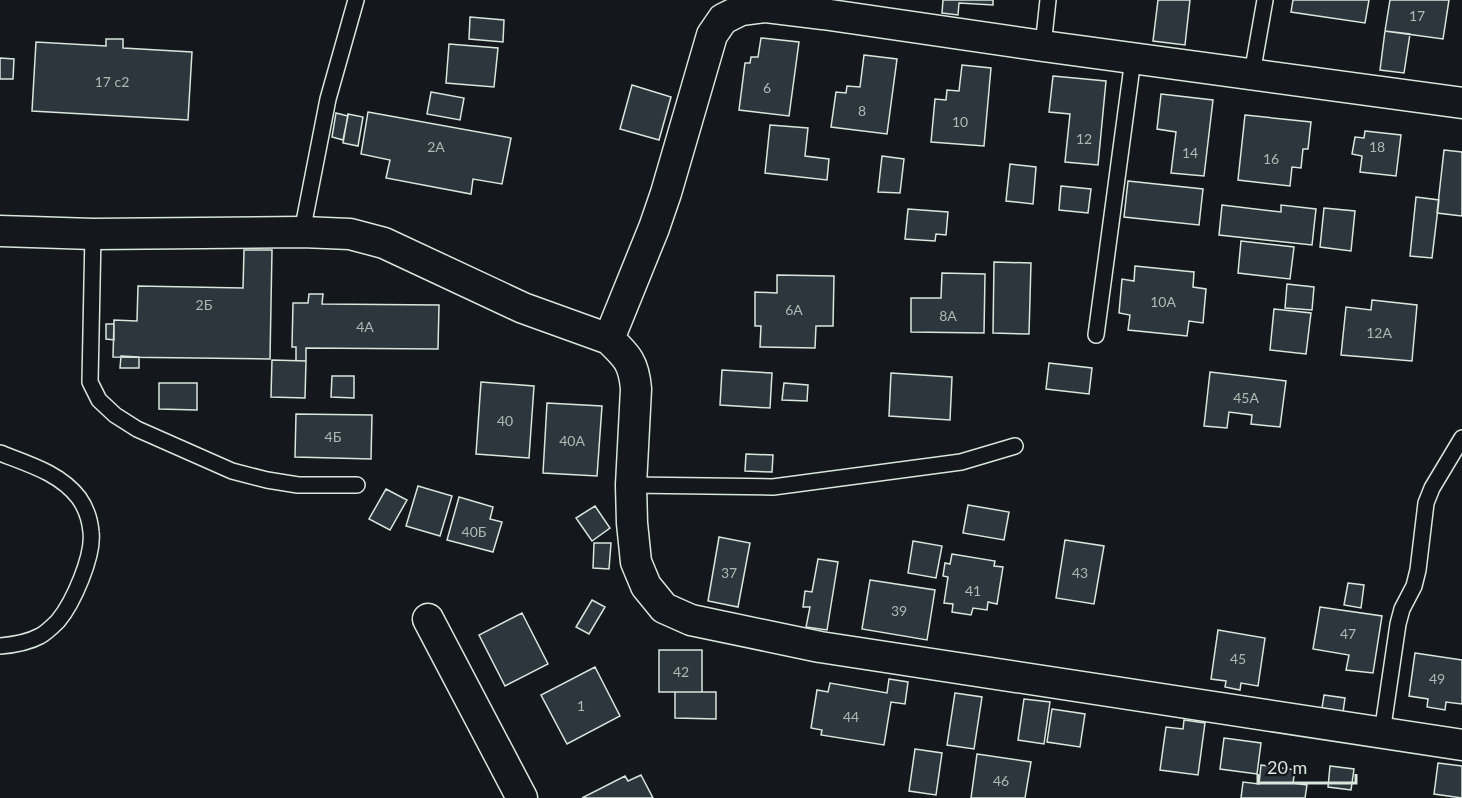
<svg xmlns="http://www.w3.org/2000/svg" width="1462" height="798" viewBox="0 0 1462 798" font-family="Lato,sans-serif">
	<rect width="100%" height="100%" fill="#14181c"/>
	<path fill="#2c363c" stroke="#d8e6dc" stroke-width="1.5" d="M943 0H993V5L959 3 958 15 942 13Z
		M1158 0H1190L1185 45 1153 41Z
		M1293 0H1369L1365 23 1291 12Z
		M1390 0H1449L1443 39 1385 31Z
		M470 17 504 20 503 42 469 39Z
		M1385 31 1410 34 1404 73 1380 70Z
		M761 38 799 42 789 116 739 110 745 63H750L751 57H758Z
		M106 39H123V48L192 52 188 120 32 111 36 42 106 46Z
		M449 44 498 48 494 87 446 83Z
		M864 55 897 59 887 134 831 127 836 92 846 93 847 86 860 87Z
		M0 58 14 59 13 79H0Z
		M962 65 991 68 984 146 931 142 935 99 946 100 947 90 959 91Z
		M1053 76 1106 81 1098 165 1065 162 1070 114 1049 112Z
		M632 85 671 97 659 140 620 129Z
		M431 92 464 98 460 120 427 114Z
		M1161 94 1213 100 1204 176 1171 173 1176 132 1157 129Z
		M368 112 511 138 502 184 473 179 471 194 386 178 390 160 361 154Z
		M336 113 348 116 343 140 332 137Z
		M348 114 363 117 358 146 343 143Z
		M1245 115 1311 122 1308 149H1303L1301 168 1292 167 1290 186 1238 180Z
		M770 125 808 128 805 156 829 159 827 180 765 173Z
		M1365 131 1401 135 1396 176 1360 172 1362 156 1352 154 1355 137 1364 138Z
		M1444 150 1462 152V216L1437 213Z
		M882 156 904 159 900 193 878 192Z
		M1010 164 1036 167 1033 204 1006 201Z
		M1128 181 1203 189 1199 225 1124 217Z
		M1061 186 1091 189 1088 213 1059 210Z
		M1416 197 1439 200 1432 258 1410 256Z
		M1222 205 1281 212V205L1316 209 1312 245 1219 235Z
		M1324 208 1355 211 1351 251 1320 247Z
		M908 209 948 212 946 235 936 234 935 241 905 239Z
		M1241 241 1294 247 1290 279 1238 273Z
		M244 250H272L270 359 113 357 114 320 137 321 138 286 243 288Z
		M994 262 1031 263 1029 334 993 333Z
		M1135 266 1194 272 1193 287 1206 289 1203 323 1189 321 1187 336 1128 330 1130 315 1119 313 1122 279 1134 281Z
		M942 273 985 274 984 333 911 332V298H941Z
		M777 275 834 276 833 326H816L815 348 760 347 761 326H755V292L777 293Z
		M1287 284 1314 287 1312 310 1285 308Z
		M309 294H323L322 304 439 305 438 349 306 348V361H296V347H292L293 303H308Z
		M1372 300 1417 305 1412 361 1341 355 1346 307 1371 310Z
		M1274 309 1311 313 1306 354 1270 350Z
		M106 324H114V340L106 339Z
		M121 356 139 357V368H120Z
		M272 360 306 361 305 398 271 397Z
		M1049 363 1092 368 1089 394 1046 389Z
		M722 370 772 373 770 408 720 405Z
		M1210 372 1286 381 1280 427 1251 424 1252 415 1229 412 1227 428 1204 426Z
		M891 373 952 377 950 420 889 416Z
		M332 376H354V398L331 397Z
		M481 382 534 386 529 458 476 454Z
		M159 383H197V410L159 409Z
		M784 383 808 385 807 401 782 400Z
		M547 403 602 406 597 476 543 473Z
		M296 414 372 415 371 459 295 457Z
		M746 454 773 455 772 472 745 471Z
		M418 486 452 496 440 536 406 526Z
		M386 489 407 500 390 530 369 519Z
		M459 497 493 507 490 519 502 522 493 552 447 540Z
		M968 505 1009 512 1004 540 963 533Z
		M595 506 610 528 592 541 576 518Z
		M719 537 750 543 738 607 708 601Z
		M1065 540 1104 546 1094 604 1056 598Z
		M913 541 942 546 936 578 908 573Z
		M594 543H611L609 569 593 568Z
		M952 554 995 561 994 566 1003 567 997 604 988 602 987 610 973 608 971 615 952 612 953 604 944 603 948 577 943 576 945 563 950 564Z
		M818 559 838 562 827 630 806 627 810 607H803L805 591 812 592Z
		M870 580 935 590 927 640 862 629Z
		M1348 583 1364 585 1361 608 1344 605Z
		M592 600 605 607 589 634 576 627Z
		M1320 607 1382 616 1373 673 1346 670 1349 655 1313 649Z
		M522 613 548 664 505 686 479 635Z
		M1218 630 1265 638 1258 686 1241 683 1240 690 1225 687 1226 681 1211 679Z
		M659 650H702V692H659Z
		M1415 653 1462 660V704L1446 702 1445 710 1427 707 1428 699 1409 696Z
		M595 667 620 716 567 744 541 695Z
		M889 679 908 682 905 704 891 702 884 745 821 735 822 730 811 728 817 690 828 692 830 683 887 693Z
		M675 692H716V719L675 718Z
		M955 693 982 697 974 749 947 745Z
		M1324 695 1345 698 1343 712 1322 708Z
		M1024 699 1050 702 1044 744 1018 740Z
		M1052 709 1085 714 1080 747 1047 742Z
		M1184 720 1205 723 1198 775 1160 770 1166 727 1183 729Z
		M1224 738 1261 743 1257 774 1220 769Z
		M915 749 942 753 936 795 909 791Z
		M977 754 1031 762 1025 798H971Z
		M1438 763 1462 766V798L1434 794Z
		M1261 765 1295 770 1293 783 1307 785 1305 798H1241L1243 782 1259 784Z
		M1330 766 1354 769 1351 790 1328 787Z
		M641 775 653 798H582L625 776 628 781Z"/>
	<g fill="none" stroke-linecap="round" stroke-linejoin="round">
		<defs>
			<path id="service" d="M1043 46 1048 0
				M1252 74 1265 0
				M302 232 328 99 356 0
				M93 234 90 382 99 400 115 415 137 429 232 471 267 480 298 485H357
				M1096 335 1133 59
				M0 453C28 464 60 473 79 498 86 508 90 520 91 532 94 556 73 603 58 621 53 626 46 633 40 636 29 642 12 645 0 646
				M631 485 773 487 961 462 1015 446
				M1382 733 1398 624 1402 609 1414 586 1418 570 1426 503 1432 488 1462 438"/>
			<path id="minor" d="M0 231 93 234 302 232 350 234 384 243 523 308 609 339 654 228 666 193 712 35 723 19 741 10 766 7 823 14 1043 46 1462 103
				M609 339C627 356 634 363 636 389L631 485 632 523 636 562 646 586 664 608 691 620 820 647 1462 745
				M428 619 522 798"/>
		</defs>
		<use href="#service" stroke="#d8e6dc" stroke-width="18"/>
		<use href="#minor" stroke="#d8e6dc" stroke-width="33"/>
		<use href="#service" stroke="#14181c" stroke-width="15"/>
		<use href="#minor" stroke="#14181c" stroke-width="30"/>
	</g>
	<g text-anchor="middle" dominant-baseline="central" stroke-width="4.5" stroke-linejoin="round" paint-order="stroke">
		<g font-size="14" fill="#adbab4">
			<text x="1417" y="15">17</text>
			<text x="112" y="81">17 с2</text>
			<text x="767" y="87">6</text>
			<text x="862" y="110">8</text>
			<text x="960" y="121">10</text>
			<text x="1084" y="138">12</text>
			<text x="436" y="146">2А</text>
			<text x="1377" y="146">18</text>
			<text x="1190" y="152">14</text>
			<text x="1271" y="158">16</text>
			<text x="1163" y="301">10А</text>
			<text x="204" y="304">2Б</text>
			<text x="794" y="309">6А</text>
			<text x="948" y="315">8А</text>
			<text x="365" y="326">4А</text>
			<text x="1379" y="332">12А</text>
			<text x="1246" y="397">45А</text>
			<text x="505" y="420">40</text>
			<text x="333" y="436">4Б</text>
			<text x="572" y="440">40А</text>
			<text x="474" y="531">40Б</text>
			<text x="729" y="572">37</text>
			<text x="1080" y="572">43</text>
			<text x="973" y="590">41</text>
			<text x="899" y="610">39</text>
			<text x="1348" y="633">47</text>
			<text x="1238" y="658">45</text>
			<text x="681" y="671">42</text>
			<text x="1437" y="678">49</text>
			<text x="581" y="705">1</text>
			<text x="851" y="716">44</text>
			<text x="1001" y="780">46</text>
		</g>
	</g>
	<path d="M1258 774v9h98v-9" fill="none" stroke="#d8e6dc" stroke-width="3"/>
	<text x="1267" y="774" font-size="18" fill="#d8e6dc" stroke="#14181c" stroke-width="4.5" paint-order="stroke">20 m</text>
</svg>
